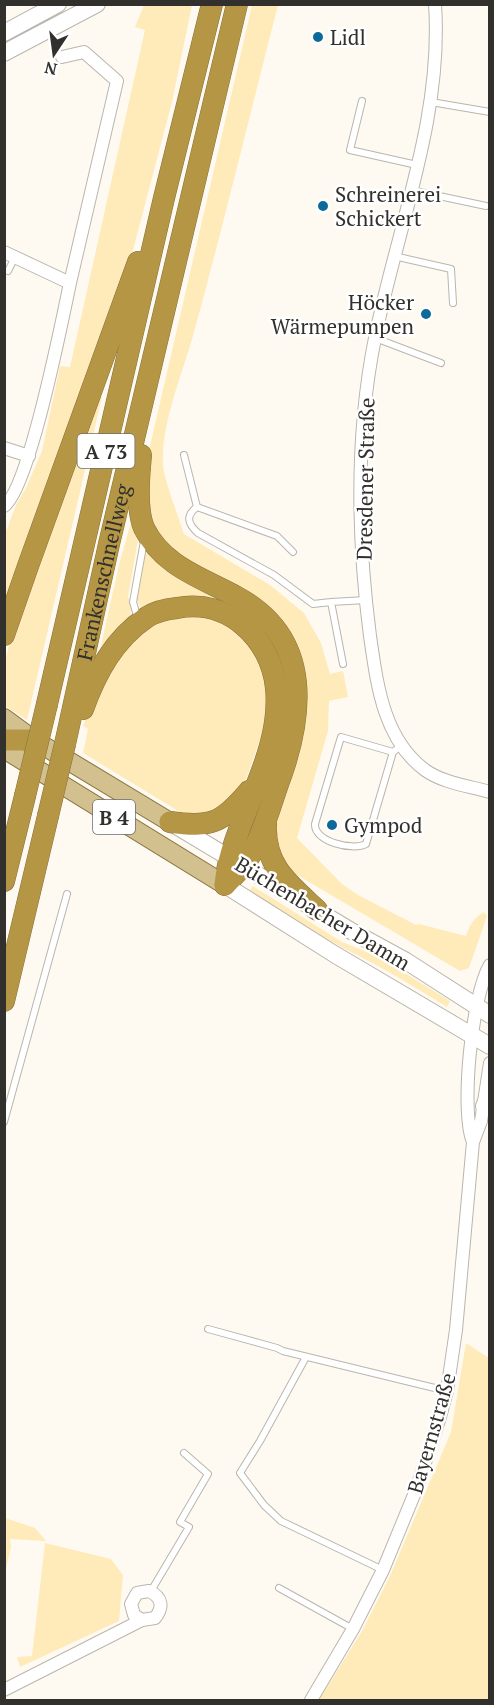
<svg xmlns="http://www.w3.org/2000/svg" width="494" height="1705" viewBox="0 0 494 1705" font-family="'PT Serif',serif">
	<rect width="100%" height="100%" fill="#fefaf2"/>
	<path fill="#ffebb9" d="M144 5H192L172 102 133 250 99 349 81 392 5 599 4 537 16 505 26 488 42 451 60 366 70 367 145 30 135 27Z
		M252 5H278C250 114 224 223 194 332 183 373 161 422 163 465 164 480 179 518 184 534L270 585 304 613 321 643 330 674 343 671 348 697 329 701 328 731 297 838 342 884 358 895 416 925 419 924 466 936C470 924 474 918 484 912L487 916 469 968 460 971 287 869 272 831 299 659 171 552 149 518 147 459Z
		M97 395 102 397 27 720 5 706V662L12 633Z
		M132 519 139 534 128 597 131 604 130 622 99 654 120 561Z
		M144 549 210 591 238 612H143L136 598Z
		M207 614 243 633 270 683 264 729 244 785 225 810 188 817 83 753 88 729 83 726 102 677 152 621Z
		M253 886 342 942 377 956 450 1001 447 1007C424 993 402 979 378 966 335 943 288 922 250 890Z
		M466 1343 489 1358V1700H319L362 1631 390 1576 451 1432Z
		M5 1518 35 1528 46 1541 10 1539 11 1547 5 1573Z
		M45 1543 111 1559 123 1575 119 1621 20 1667 17 1657 32 1656Z"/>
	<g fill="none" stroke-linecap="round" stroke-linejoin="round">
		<defs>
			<path id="service" d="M362 101 350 150 417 165
				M431 102 490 112
				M411 190 486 206
				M394 256 451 269 453 303
				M8 271 15 257
				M375 338 441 363
				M184 455 197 507
				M293 552 277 536 197 507C185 516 188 524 198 533L274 575 313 604 331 602
				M138 619 133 602 144 541
				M343 664 331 602 366 600
				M393 752 366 844C353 851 314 842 315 824L341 737 393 752 401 746
				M4 1122 67 894
				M208 1329 277 1348 283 1351 447 1391
				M306 1357 260 1441 240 1473 264 1505 281 1521 383 1570
				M279 1588 353 1629
				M151 1591 189 1527 180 1522 208 1474 184 1453"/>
			<path id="minor" d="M435 4C443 118 397 228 375 338 355 437 357 536 370 636 377 684 383 739 425 770 443 783 469 786 490 792
				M62 57 84 52 117 81 70 283
				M4 252 70 283C62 321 29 489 4 506
				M4 448 29 456
				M473 1142C460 1111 472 994 490 965
				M4 1690 142 1620 155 1618C164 1607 162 1597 149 1591L137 1593 131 1604 134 1615 142 1620
				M311 1700 353 1629 383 1570 416 1490 440 1417 447 1391 456 1330 473 1142 481 1121 490 1063"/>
			<path id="secondary" d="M4 33 58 4
				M4 53 97 4
				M173 824 353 932 406 961 490 1015
				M225 885 334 954 490 1046
				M484 1106 490 1093"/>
			<path id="primary" d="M4 718 34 740 170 822
				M4 749 225 885"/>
			<g id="motorway">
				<path d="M141 455C139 476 136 509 144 528 163 567 203 578 237 597 308 636 305 706 282 773 272 799 265 830 251 854 245 866 234 875 225 885"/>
				<path d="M4 635 28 566 138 262"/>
				<path d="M47 704 164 198 212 4"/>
				<path d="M83 709C96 673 114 639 147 617 155 612 167 609 177 608 228 598 271 638 276 688 282 748 244 803 230 858 227 867 226 876 225 885"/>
				<path d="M4 740H34"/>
				<path id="s1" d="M65 744 109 544 237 4"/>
				<path d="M170 822C211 828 222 823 249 791"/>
				<path d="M266 824C264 866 289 884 317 910"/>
				<path d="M4 881 25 796"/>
				<path d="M4 1001 48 816"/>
			</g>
		</defs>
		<use href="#service" stroke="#b9b6ae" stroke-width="8"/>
		<use href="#minor" stroke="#b9b6ae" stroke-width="14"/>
		<use href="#secondary" stroke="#b9b6ae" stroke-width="18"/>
		<use href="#primary" stroke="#87723c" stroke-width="20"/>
		<use href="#motorway" stroke="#87723c" stroke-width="22"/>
		<use href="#service" stroke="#fff" stroke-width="6"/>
		<use href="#minor" stroke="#fff" stroke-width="12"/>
		<use href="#secondary" stroke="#fff" stroke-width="16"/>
		<use href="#primary" stroke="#d3c08f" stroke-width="18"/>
		<use href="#motorway" stroke="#b59644" stroke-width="21"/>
		<defs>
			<path id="motorway-bridge" d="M25 796 47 704
				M48 816 65 744"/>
		</defs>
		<use href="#motorway-bridge" stroke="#87723c" stroke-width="22" stroke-linecap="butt"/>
		<use href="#motorway-bridge" stroke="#b59644" stroke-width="21"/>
	</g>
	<g fill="#0c6a99" stroke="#fff" stroke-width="2">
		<circle cx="318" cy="37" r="6"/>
		<circle cx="323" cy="206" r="6"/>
		<circle cx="426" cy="314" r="6"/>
		<circle cx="332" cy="825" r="6"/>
	</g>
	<g text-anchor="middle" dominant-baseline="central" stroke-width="5" stroke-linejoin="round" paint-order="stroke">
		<g fill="#fff" stroke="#6f6e6c" stroke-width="1.5">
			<rect x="77.5" y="434" width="57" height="34" rx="4.5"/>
			<rect x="93" y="800" width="42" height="34" rx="4.5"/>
		</g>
		<g font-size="20" font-weight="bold" fill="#31302d">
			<text x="106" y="451">A 73</text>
			<text x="114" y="817">B 4</text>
		</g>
		<g font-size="21" fill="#31302d" stroke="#fff" text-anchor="start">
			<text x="330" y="37">Lidl</text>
			<text x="335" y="194">Schreinerei<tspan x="335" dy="24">Schickert</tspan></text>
			<text x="414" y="302" text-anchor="end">Höcker<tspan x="414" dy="24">Wärmepumpen</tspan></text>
			<text x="344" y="825">Gympod</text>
		</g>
		<g font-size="21" fill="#31302d" stroke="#fff">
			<text transform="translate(365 479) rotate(-89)">Dresdener Straße</text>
			<text stroke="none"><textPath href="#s1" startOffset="176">Frankenschnellweg</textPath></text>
			<text transform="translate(323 913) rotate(31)">Büchenbacher Damm</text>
			<text transform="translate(431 1433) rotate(-74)">Bayernstraße</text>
		</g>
	</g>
	<rect width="494" height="1705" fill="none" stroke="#31302d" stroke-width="12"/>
	<g transform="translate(54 54) rotate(193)" stroke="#ffffff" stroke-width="4.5" paint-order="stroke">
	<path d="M0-4.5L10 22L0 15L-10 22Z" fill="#31302d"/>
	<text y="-9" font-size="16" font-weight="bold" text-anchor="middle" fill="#31302d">N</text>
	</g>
</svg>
